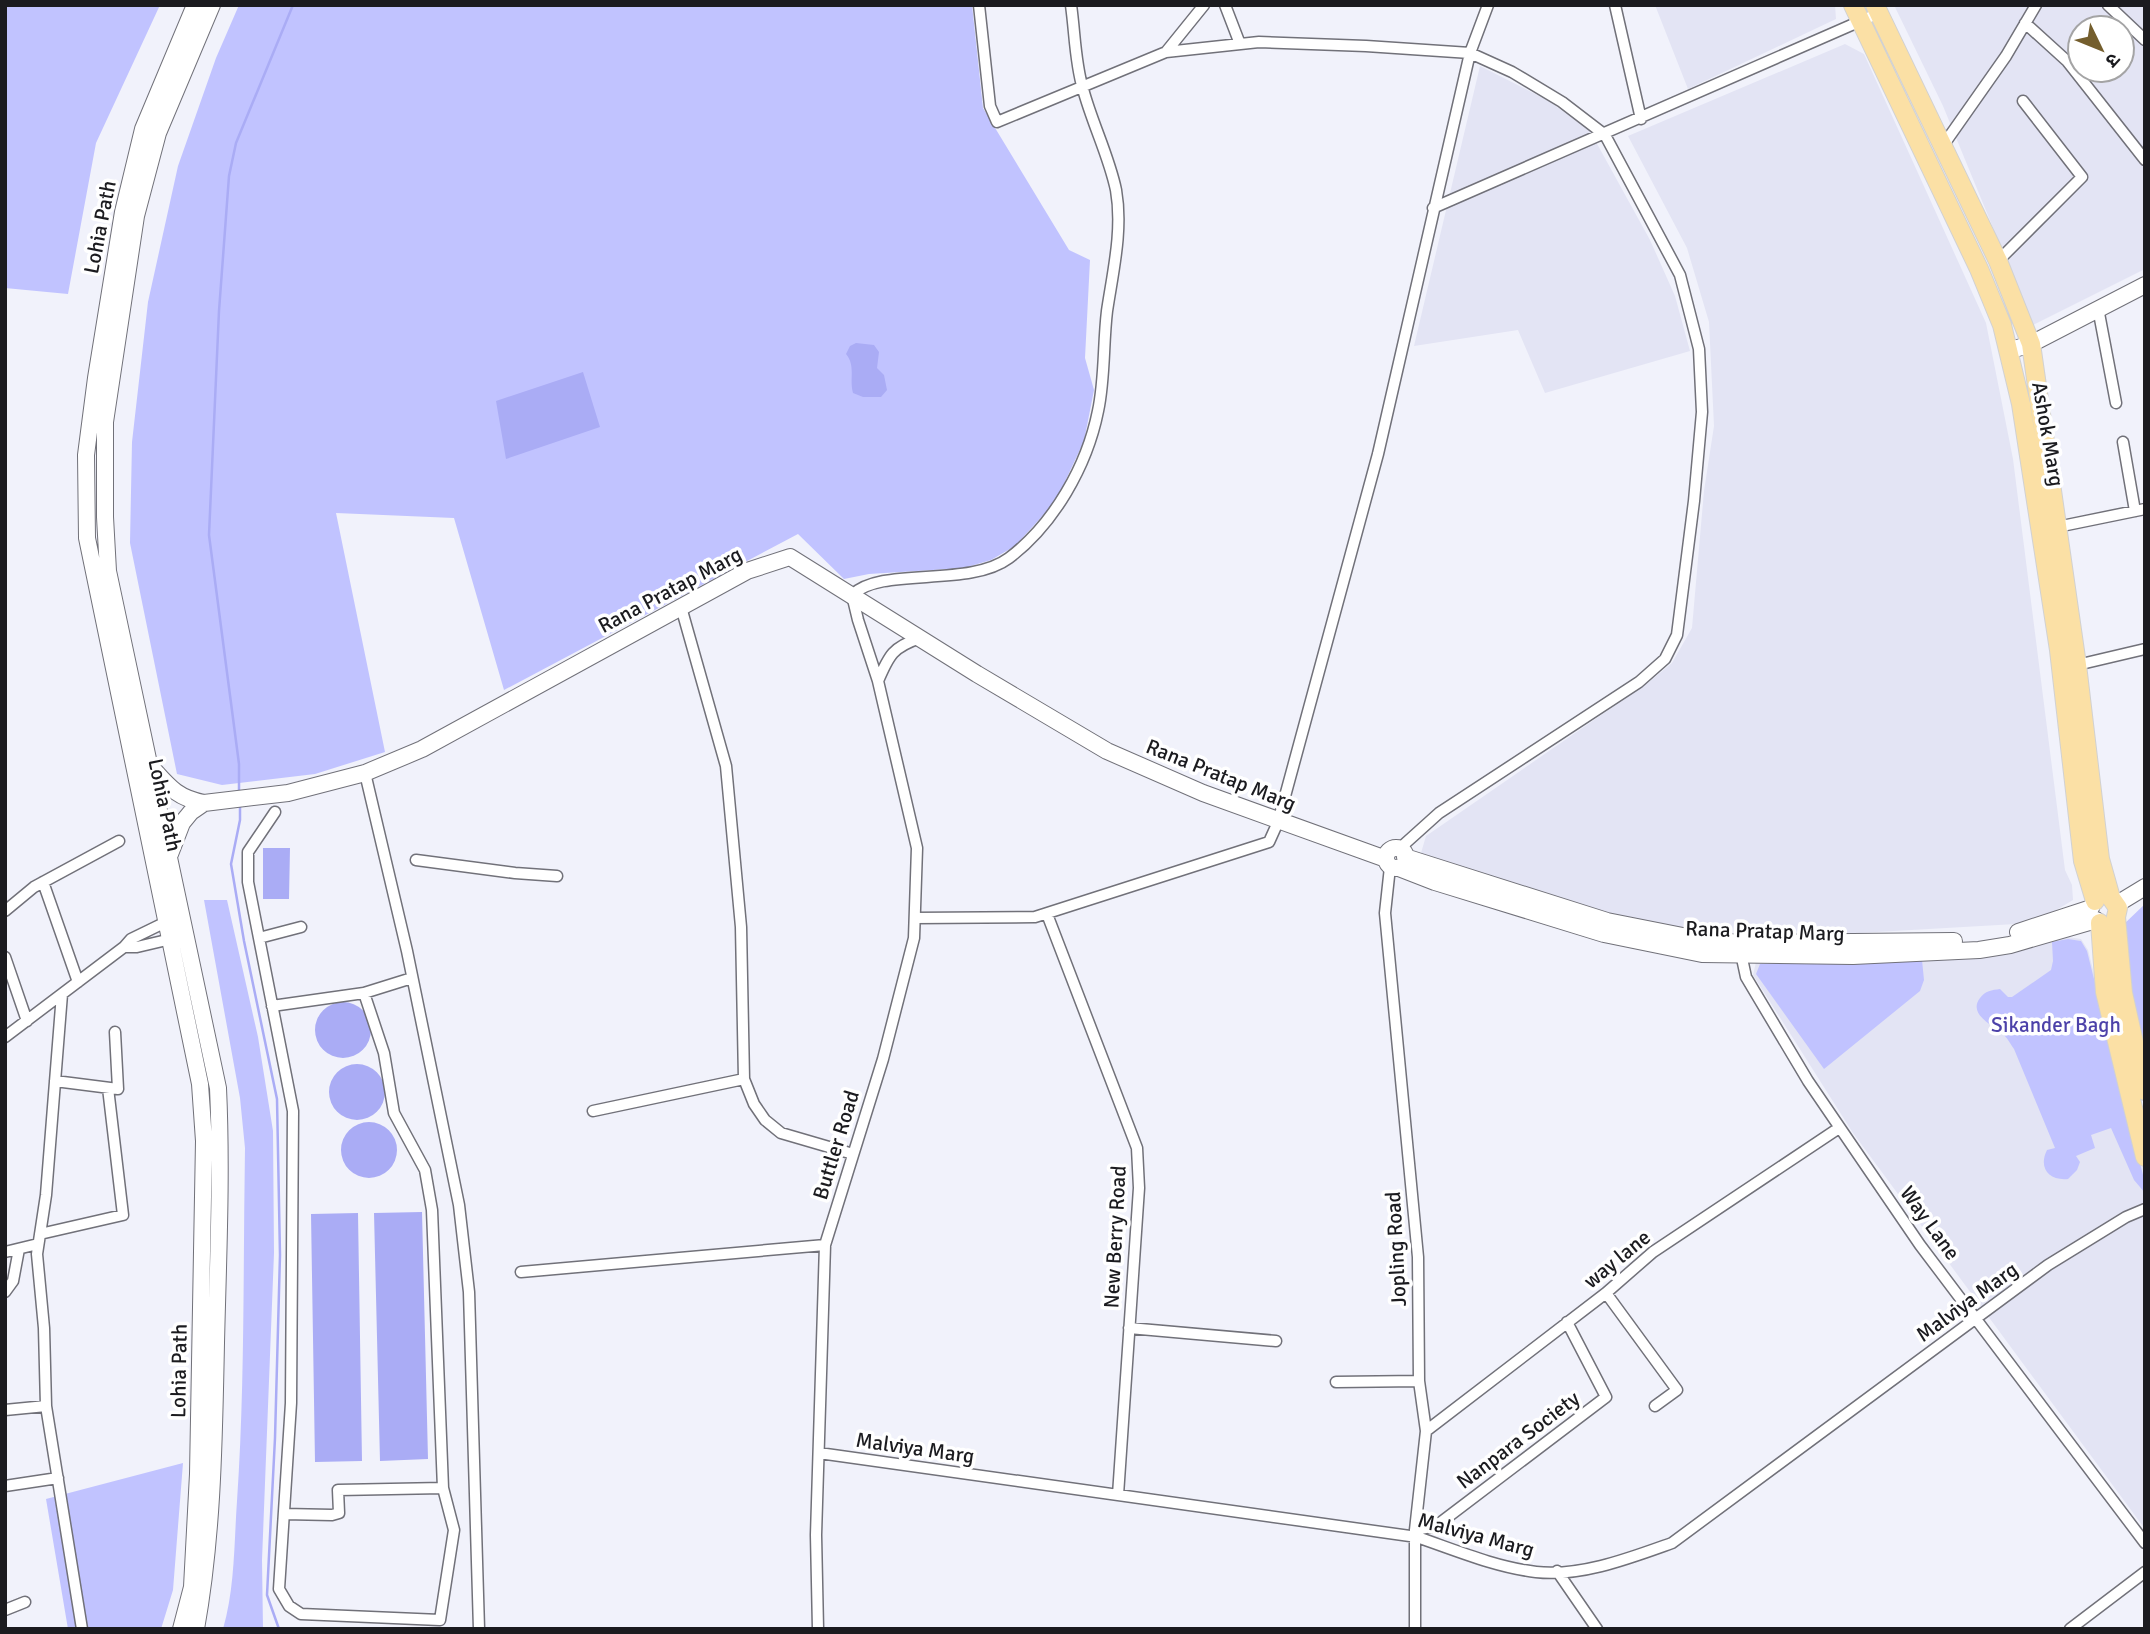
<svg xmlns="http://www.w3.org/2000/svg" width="2150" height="1634" viewBox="0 0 2150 1634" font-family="Signika,'Noto Sans Devanagari',sans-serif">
	<rect width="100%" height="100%" fill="#f1f2fb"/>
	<path fill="#e3e4f4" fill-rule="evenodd" d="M1655 5H1835L1836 19 1688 89Z
		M1894 5H2145V269L2033 325 1943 106ZM2080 28H2122V70H2080Z
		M1845 44 1864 54 1986 323 2013 459 2065 870 2072 885 2073 900 2053 912 2016 924 1824 935 1732 937 1632 924 1421 853 1426 836 1649 682 1672 663 1692 628 1704 491 1714 426 1709 322 1687 248 1628 136Z
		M1480 66 1549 101 1590 131 1650 240 1675 296 1690 351 1545 393 1518 330 1414 346Z
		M2068 937 2081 939 2088 950 2145 1175V1529L1853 1133 1753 975 1756 962 1979 957Z"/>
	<path fill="#c1c3ff" d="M5 5H160L96 143 68 294 5 288Z
		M239 5H972L983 108 1069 250 1090 260 1085 358 1094 390 1084 441 1056 501 1015 546 991 560 964 568 869 574 844 579 798 534 504 690 454 518 336 513 385 752 315 774 222 785 177 774 130 543 132 442 148 302 178 166 216 58Z
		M204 900H227L258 1037 273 1131 274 1253 262 1560 263 1629H223C235 1588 234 1543 237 1501 245 1384 243 1265 245 1148L240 1098Z
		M2145 904V1064L2124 978 2123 925Z
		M2068 939 2081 941 2087 951 2145 1183V1193L2134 1180 2111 1128 2091 1135 2095 1148 2076 1156 2080 1162 2077 1170 2068 1179C2049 1181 2038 1168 2047 1150L2055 1148 2014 1049C2011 1045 2008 1039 2004 1035 1995 1026 1967 1015 1980 998 1985 991 1992 990 2000 989L2008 997H2012L2051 970 2053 961 2052 942Z
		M1922 960 1924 980 1920 991 1824 1069 1756 974 1760 964Z
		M183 1463 173 1590 161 1629H68L46 1499Z"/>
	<path fill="#aaacf5" d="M856 343 874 345 879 352 877 368 884 375 887 390 881 397H863L853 393C849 379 856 366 846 354L850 346Z
		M583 372 600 427 506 459 496 401Z
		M263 848H290L289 899H263Z
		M315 1030a28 28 0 1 1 56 0a28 28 0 1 1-56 0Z
		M329 1092a28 28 0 1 1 56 0a28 28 0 1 1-56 0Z
		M341 1150a28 28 0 1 1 56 0a28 28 0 1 1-56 0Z
		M422 1212 428 1459 380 1461 374 1213Z
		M358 1213 362 1461 315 1462 311 1214Z"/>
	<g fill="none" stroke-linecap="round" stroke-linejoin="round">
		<path stroke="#aaacf5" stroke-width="2.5" d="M239 792V764L209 535 219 311 229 176 236 143 293 5
			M240 806V820L231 864 244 941 277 1099 280 1255 275 1438 267 1595 279 1629"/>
		<defs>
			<path id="street" d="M979 5 990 106 997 122 1166 52 1259 42 1366 46 1470 53 1512 72 1562 102 1605 135 1680 275 1699 349 1702 412 1694 501 1677 635 1665 659 1639 682 1439 813 1399 849
				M1225 5 1240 44
				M1615 5 1641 119
				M2108 5 2145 40
				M2025 23 2067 61 2145 160
				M1166 52 1204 5
				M1942 147 2006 56 2036 5
				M1433 208 1879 13
				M1998 261 2082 177 2023 101
				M2098 308 2116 403
				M2123 442 2135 511
				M2057 527 2145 509
				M681 607 726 766 741 927 744 1079 754 1104 765 1120 781 1133 853 1154
				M2077 665 2145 649
				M878 681C889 655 893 647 920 638
				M365 773 407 951 459 1205 469 1292 479 1629
				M275 812 248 852V882L293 1111 291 1403 279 1589 289 1606 301 1614 440 1620 454 1530 443 1488 432 1210 425 1170 394 1113 384 1053 364 993 412 978
				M416 860 515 873 557 876
				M1390 867 1385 913 1418 1257 1419 1381 1426 1431 1415 1530V1629
				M43 882 78 982
				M5 911 34 887 119 841
				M1047 914 1137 1148 1139 1188 1118 1495
				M915 918 1035 917 1269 842 1278 822 1378 454 1470 53 1488 5
				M259 938 301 927
				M124 947H137L171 939
				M1740 949 1746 977 1808 1081 1920 1245 2145 1543
				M5 957 27 1021
				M62 994 46 1195 37 1254 44 1328 46 1406 82 1629
				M272 1006 364 993
				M5 1037 124 947 131 939 168 921
				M55 1081 118 1089 115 1032
				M593 1111 744 1079
				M40 1234 123 1215 108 1088
				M5 1252 38 1244
				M521 1272 825 1245
				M5 1292 13 1281 19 1249
				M1606 1293 1677 1390 1655 1406
				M1129 1328 1276 1341
				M1336 1382 1419 1381
				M5 1410 46 1406
				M1426 1431 1606 1293 1653 1252 1839 1128
				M819 1453 1417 1537C1455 1550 1495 1567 1536 1572 1581 1577 1630 1558 1672 1543L2048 1265 2126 1217 2145 1209
				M5 1486 58 1478
				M284 1514 332 1515 339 1513 338 1490 443 1488
				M1415 1530 1436 1526 1606 1397 1567 1322
				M1557 1571 1597 1629
				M5 1610 25 1602
				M818 1629 816 1535 825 1245 883 1059 914 938 917 848 878 681 858 620 852 595C881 566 969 588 1009 558 1054 524 1087 466 1098 411 1105 379 1103 344 1107 311 1113 271 1123 230 1116 190 1109 156 1092 123 1083 89 1075 63 1075 33 1071 5
				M2070 1629 2145 1572"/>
			<path id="secondary" d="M2008 351 2031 344 2145 285
				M153 769C170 788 178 798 204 803
				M1386 858a10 10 0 1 1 20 0a10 10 0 1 1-20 0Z
				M170 854 182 823 191 812 204 803 288 793 365 773 422 749 747 571 790 557 977 674 1107 751 1203 793 1386 859
				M1405 857 1607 921 1703 940 1740 943 1954 941
				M1399 868 1435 882 1604 934 1702 954 1853 956 1979 950 2010 945 2096 920
				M2117 904 2145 887
				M2018 932 2091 908
				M181 1629 192 1587 198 1474 204 1141 200 1084 87 538 86 455 96 378 123 212 143 129 195 5
				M196 1629C213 1534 214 1439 216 1343 218 1258 222 1173 218 1088L108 571 105 517V422L136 216 158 133 212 5"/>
			<path id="primary" d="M1853 5 1979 269 2002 325 2021 404 2059 650 2083 861 2095 901
				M1875 5 1998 261 2031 344 2077 665 2100 859 2111 898 2118 908 2116 917 2123 993 2145 1091
				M2100 923 2105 992 2145 1157"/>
		</defs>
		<use href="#street" stroke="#717179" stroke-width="13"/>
		<use href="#secondary" stroke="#717179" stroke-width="18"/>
		<use href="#primary" stroke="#d1d1d2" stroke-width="20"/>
		<use href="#street" stroke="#fff" stroke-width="10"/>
		<use href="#secondary" stroke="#fff" stroke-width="16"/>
		<use href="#primary" stroke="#fbe0a5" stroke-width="18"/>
	</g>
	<g text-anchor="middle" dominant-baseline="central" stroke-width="7" stroke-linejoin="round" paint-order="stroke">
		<g font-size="21" fill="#1b1b1f" stroke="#fff">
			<text transform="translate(100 227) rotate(-79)">Lohia Path</text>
			<text transform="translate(2048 434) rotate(80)">Ashok Marg</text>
			<text transform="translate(670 590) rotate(-28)">Rana Pratap Marg</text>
			<text transform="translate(1221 775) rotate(22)">Rana Pratap Marg</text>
			<text transform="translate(165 805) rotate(78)">Lohia Path</text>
			<text transform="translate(1765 931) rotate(2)">Rana Pratap Marg</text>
			<text transform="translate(836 1145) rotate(-73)">Buttler Road</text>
			<text transform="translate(1930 1223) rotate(54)">Way Lane</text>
			<text transform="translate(1115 1237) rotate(-87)">New Berry Road</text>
			<text transform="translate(1396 1249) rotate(-93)">Jopling Road</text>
			<text transform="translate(1617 1259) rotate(-39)">way lane</text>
			<text transform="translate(1967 1302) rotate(-36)">Malviya Marg</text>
			<text transform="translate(179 1371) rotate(-89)">Lohia Path</text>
			<text transform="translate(1518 1440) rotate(-37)">Nanpara Society</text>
			<text transform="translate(915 1448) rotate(8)">Malviya Marg</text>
			<text transform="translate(1476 1535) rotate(15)">Malviya Marg</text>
		</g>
		<g font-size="21" fill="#4d42a9" stroke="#fff">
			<text x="2056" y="1025">Sikander Bagh</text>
		</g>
	</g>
	<rect width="2150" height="1634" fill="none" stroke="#1b1b1f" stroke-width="14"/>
	<g transform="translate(2101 49) rotate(133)"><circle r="33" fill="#ffffff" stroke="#a4a4a5" stroke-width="2"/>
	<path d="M0-5L12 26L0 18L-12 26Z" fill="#745e2d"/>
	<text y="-10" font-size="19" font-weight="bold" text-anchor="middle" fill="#1b1b1f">उ</text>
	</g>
</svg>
